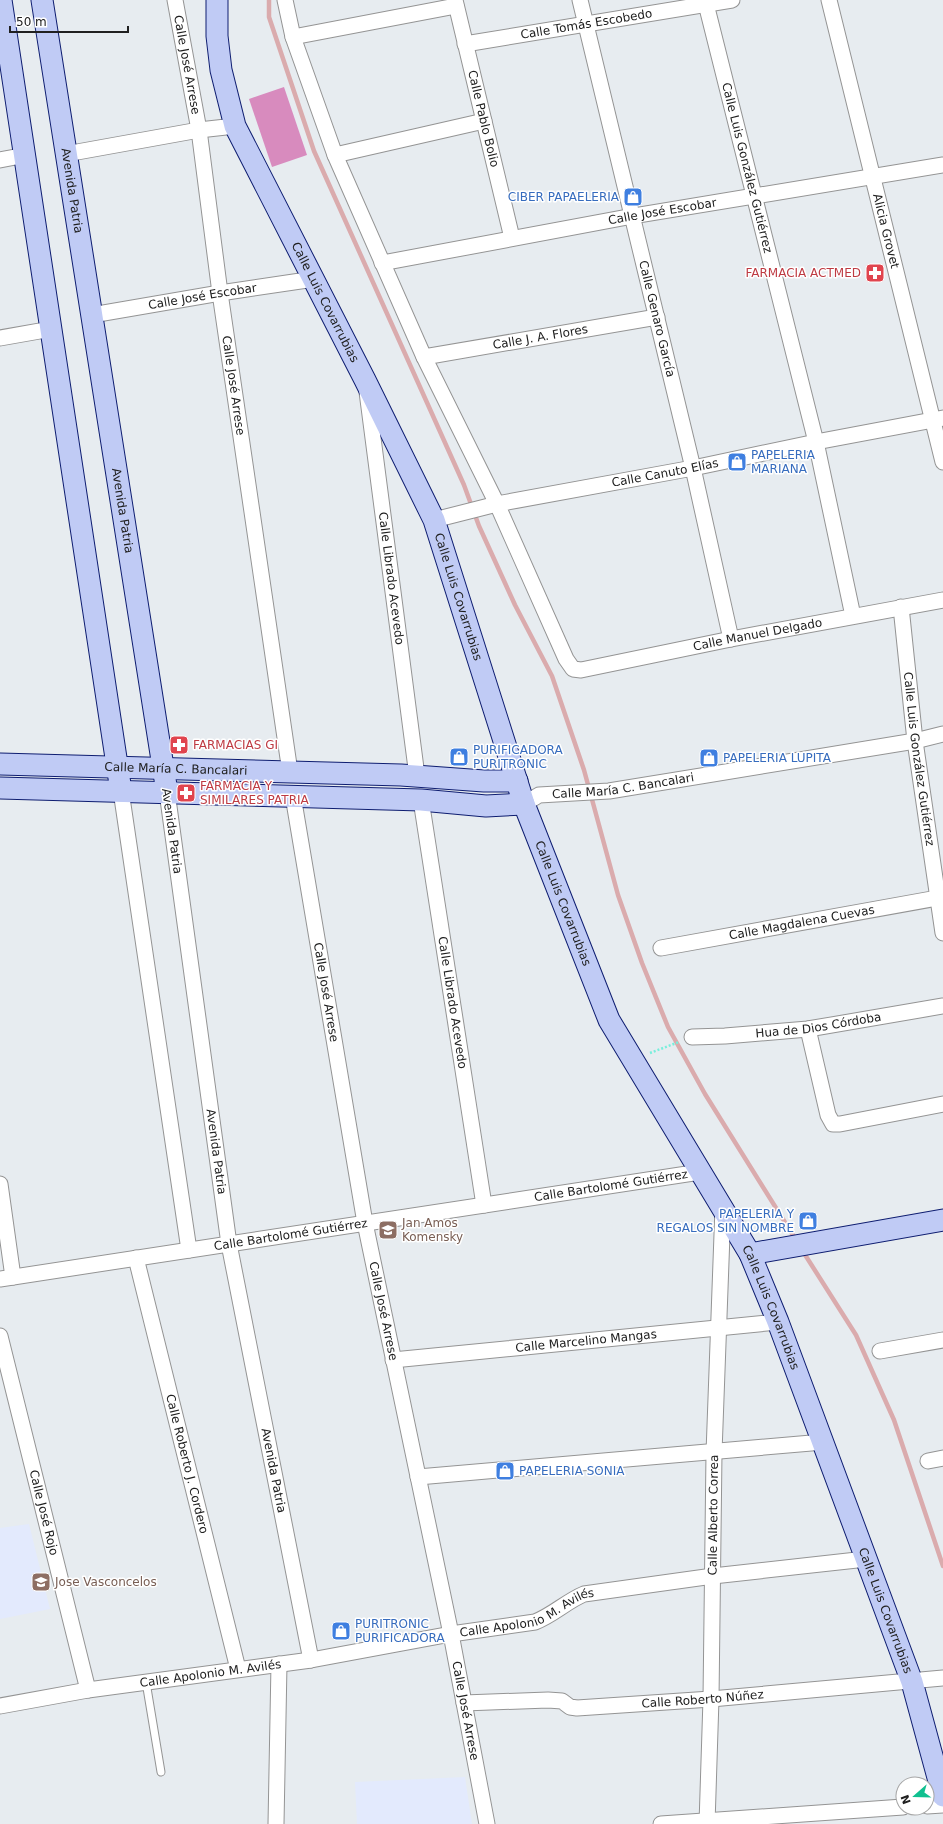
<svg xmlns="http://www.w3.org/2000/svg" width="943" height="1824" viewBox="0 0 943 1824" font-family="'DejaVu Sans',sans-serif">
	<rect width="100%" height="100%" fill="#e7ecf0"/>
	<path fill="#e3eafd" d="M29 1524 50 1609 0 1619V1528Z
		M465 1777 472 1824H357L355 1782Z"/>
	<path fill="#d88bbe" d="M284 87 307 155 272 167 249 99Z"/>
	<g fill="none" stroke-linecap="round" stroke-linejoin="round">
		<path stroke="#daabad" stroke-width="4.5" d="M269 0V17L314 151 464 485 479 526 515 605 552 676 584 770 618 895 642 963 668 1027 705 1094 796 1240
			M802 1250 856 1335 894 1420 943 1566"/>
		<defs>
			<path id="lane" d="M146 1682 161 1772"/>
			<g id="street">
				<path id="s1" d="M175 0 199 130 220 293 290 772"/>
				<path id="s2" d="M285 0 293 37 335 155 424 357 497 504 566 659 573 669 581 670 731 639 943 600"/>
				<path id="s3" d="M455 0 512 238"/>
				<path id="s4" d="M580 0 693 468 731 639"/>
				<path id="s5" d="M705 0 816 442 853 616"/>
				<path id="s6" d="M829 0 943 462"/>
				<path d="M293 37 456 6"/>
				<path id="s7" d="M465 44 732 0"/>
				<path d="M66 154 199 130 235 126"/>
				<path d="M335 155 484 121"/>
				<path d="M0 160 26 155"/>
				<path id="s8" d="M382 263 633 216 943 165"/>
				<path id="s9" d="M92 315 220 293 314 279"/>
				<path d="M0 338 51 329"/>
				<path id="s10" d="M424 357 657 317"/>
				<path id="s11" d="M367 392 417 776"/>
				<path id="s12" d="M434 520 497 504 693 468 816 442 943 418"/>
				<path id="s13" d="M901 607 915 741 943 933"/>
				<path d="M121 791 189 1250"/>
				<path id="s14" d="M167 792 229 1244 311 1660"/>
				<path id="s15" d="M293 796 365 1223 451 1634 487 1824"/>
				<path id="s16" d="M421 800 484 1205"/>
				<path id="s17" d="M524 804 539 795 609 791 915 741 943 734"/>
				<path id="s18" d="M661 948 943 897"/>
				<path d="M808 1029 828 1115 833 1124H840L943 1104"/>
				<path id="s19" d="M692 1037 725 1036 808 1029 943 1006"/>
				<path d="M0 1184 13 1277"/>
				<path id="s20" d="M136 1258 238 1669"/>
				<path id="s21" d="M0 1279 700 1172"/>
				<path id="s22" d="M0 1336 88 1690"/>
				<path d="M880 1351 943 1340"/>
				<path id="s23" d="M393 1360 778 1322"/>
				<path d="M928 1461 943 1458"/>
				<path d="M418 1477 823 1442"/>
				<path id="s24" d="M464 1703 548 1700 562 1701 570 1707 577 1708 711 1699 943 1678"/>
				<path id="s25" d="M0 1706 88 1690 311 1660 451 1634 535 1622C553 1615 567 1601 584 1594L713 1576 866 1559"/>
				<path d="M927 1806 943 1805"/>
				<path d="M276 1824 279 1664"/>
				<path d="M661 1824 903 1807"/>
				<path id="s26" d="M707 1824 711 1699 714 1453 723 1207"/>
			</g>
			<g id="secondary">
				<path d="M1 0 121 791"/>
				<path id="s27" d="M42 0 167 792"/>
				<path id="s28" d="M217 0V36L221 70 235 126 365 380 434 520 524 804 609 1020 750 1254 778 1322 912 1682 943 1796"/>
				<path id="s29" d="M0 764 401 775 484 781H517"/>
				<path d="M0 788 421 800 486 806 524 804"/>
				<path d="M750 1254 943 1220"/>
			</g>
		</defs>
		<use href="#lane" stroke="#949494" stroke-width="9"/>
		<use href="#street" stroke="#949494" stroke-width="17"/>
		<use href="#secondary" stroke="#0e1d70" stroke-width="23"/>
		<path stroke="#78efdc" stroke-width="2.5" stroke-dasharray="2 2" stroke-linecap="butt" d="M650 1053 679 1042"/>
		<use href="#lane" stroke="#fff" stroke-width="7"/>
		<use href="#street" stroke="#fff" stroke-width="15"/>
		<use href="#secondary" stroke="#c0cbf5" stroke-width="21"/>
	</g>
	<defs>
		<symbol id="shop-square" viewBox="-11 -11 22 22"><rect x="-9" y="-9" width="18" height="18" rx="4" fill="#3f7fe0" stroke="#fff"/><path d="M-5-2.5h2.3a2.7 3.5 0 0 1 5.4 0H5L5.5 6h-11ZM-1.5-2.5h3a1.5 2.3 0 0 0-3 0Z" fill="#fff"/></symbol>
		<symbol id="pharmacy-square" viewBox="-11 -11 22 22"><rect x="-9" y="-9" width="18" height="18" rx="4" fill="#e0444e" stroke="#fff"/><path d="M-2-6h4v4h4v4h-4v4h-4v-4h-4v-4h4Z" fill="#fff"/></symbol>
		<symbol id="school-square" viewBox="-11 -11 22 22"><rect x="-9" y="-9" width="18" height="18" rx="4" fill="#8d6e63" stroke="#fff"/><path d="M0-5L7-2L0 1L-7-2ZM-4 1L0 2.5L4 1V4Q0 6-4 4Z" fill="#fff"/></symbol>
	</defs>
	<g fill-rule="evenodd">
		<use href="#shop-square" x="622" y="186" width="22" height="22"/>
		<use href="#pharmacy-square" x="864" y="262" width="22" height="22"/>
		<use href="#shop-square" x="726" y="451" width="22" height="22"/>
		<use href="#pharmacy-square" x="168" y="734" width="22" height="22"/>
		<use href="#shop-square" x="448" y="746" width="22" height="22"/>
		<use href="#shop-square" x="698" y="747" width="22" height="22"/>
		<use href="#pharmacy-square" x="175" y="782" width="22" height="22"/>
		<use href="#shop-square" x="797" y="1210" width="22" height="22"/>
		<use href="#school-square" x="377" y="1219" width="22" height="22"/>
		<use href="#shop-square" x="494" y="1460" width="22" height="22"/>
		<use href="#school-square" x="30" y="1571" width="22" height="22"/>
		<use href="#shop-square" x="330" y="1620" width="22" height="22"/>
	</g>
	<g text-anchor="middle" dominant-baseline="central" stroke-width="3" stroke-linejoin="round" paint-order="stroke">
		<g font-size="12" fill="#202020" stroke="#fff">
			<text stroke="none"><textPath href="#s7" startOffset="123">Calle Tomás Escobedo</textPath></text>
			<text stroke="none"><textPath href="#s1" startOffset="66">Calle José Arrese</textPath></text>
			<text stroke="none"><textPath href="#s3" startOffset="122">Calle Pablo Bolio</textPath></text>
			<text stroke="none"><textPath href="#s5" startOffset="173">Calle Luis González Gutiérrez</textPath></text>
			<text stroke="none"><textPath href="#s27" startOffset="193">Avenida Patria</textPath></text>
			<text stroke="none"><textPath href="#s8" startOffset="285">Calle José Escobar</textPath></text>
			<text stroke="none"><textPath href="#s6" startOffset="238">Alicia Grovet</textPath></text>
			<text stroke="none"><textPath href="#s9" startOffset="112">Calle José Escobar</textPath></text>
			<text stroke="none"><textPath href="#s28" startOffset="326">Calle Luis Covarrubias</textPath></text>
			<text stroke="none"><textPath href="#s4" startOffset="328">Calle Genaro García</textPath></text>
			<text stroke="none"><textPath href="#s10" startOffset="118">Calle J. A. Flores</textPath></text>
			<text stroke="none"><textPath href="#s1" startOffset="390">Calle José Arrese</textPath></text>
			<text stroke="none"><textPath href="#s12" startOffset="236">Calle Canuto Elías</textPath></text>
			<text stroke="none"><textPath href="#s27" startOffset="517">Avenida Patria</textPath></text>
			<text stroke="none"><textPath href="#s11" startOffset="188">Calle Librado Acevedo</textPath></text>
			<text stroke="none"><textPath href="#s28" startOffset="650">Calle Luis Covarrubias</textPath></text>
			<text stroke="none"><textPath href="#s2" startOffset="918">Calle Manuel Delgado</textPath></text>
			<text stroke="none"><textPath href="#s13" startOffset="153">Calle Luis González Gutiérrez</textPath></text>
			<text stroke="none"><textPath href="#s29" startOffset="176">Calle María C. Bancalari</textPath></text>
			<text stroke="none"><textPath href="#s17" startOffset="102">Calle María C. Bancalari</textPath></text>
			<text transform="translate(172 831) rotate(82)">Avenida Patria</text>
			<text stroke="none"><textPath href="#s28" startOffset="974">Calle Luis Covarrubias</textPath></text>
			<text stroke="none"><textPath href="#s18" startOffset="143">Calle Magdalena Cuevas</textPath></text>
			<text stroke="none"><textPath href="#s15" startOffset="199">Calle José Arrese</textPath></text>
			<text stroke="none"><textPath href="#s16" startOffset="205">Calle Librado Acevedo</textPath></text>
			<text stroke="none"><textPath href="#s19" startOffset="127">Hua de Dios Córdoba</textPath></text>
			<text stroke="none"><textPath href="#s14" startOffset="363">Avenida Patria</textPath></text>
			<text stroke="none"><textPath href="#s21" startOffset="618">Calle Bartolomé Gutiérrez</textPath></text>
			<text stroke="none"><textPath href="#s21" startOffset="294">Calle Bartolomé Gutiérrez</textPath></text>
			<text stroke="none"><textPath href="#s28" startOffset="1430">Calle Luis Covarrubias</textPath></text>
			<text stroke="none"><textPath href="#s15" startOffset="523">Calle José Arrese</textPath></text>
			<text stroke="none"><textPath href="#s23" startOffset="194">Calle Marcelino Mangas</textPath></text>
			<text stroke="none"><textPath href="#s20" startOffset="212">Calle Roberto J. Cordero</textPath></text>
			<text stroke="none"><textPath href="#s14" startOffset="687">Avenida Patria</textPath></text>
			<text stroke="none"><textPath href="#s22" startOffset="182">Calle José Rojo</textPath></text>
			<text stroke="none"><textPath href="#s26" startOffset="309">Calle Alberto Correa</textPath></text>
			<text stroke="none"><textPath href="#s28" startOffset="1754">Calle Luis Covarrubias</textPath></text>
			<text stroke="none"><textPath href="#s25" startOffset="537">Calle Apolonio M. Avilés</textPath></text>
			<text stroke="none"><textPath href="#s25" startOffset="213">Calle Apolonio M. Avilés</textPath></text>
			<text stroke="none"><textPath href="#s24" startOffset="241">Calle Roberto Núñez</textPath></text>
			<text stroke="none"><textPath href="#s15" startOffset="931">Calle José Arrese</textPath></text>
		</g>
		<g font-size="12" fill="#366cbe" stroke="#fff" text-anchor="start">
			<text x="619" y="197" text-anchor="end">CIBER PAPAELERIA</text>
			<text x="751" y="455">PAPELERIA<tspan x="751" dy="14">MARIANA</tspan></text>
			<text x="473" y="750">PURIFICADORA<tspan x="473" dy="14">PURITRONIC</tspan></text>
			<text x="723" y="758">PAPELERIA LUPITA</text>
			<text x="794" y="1214" text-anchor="end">PAPELERIA Y<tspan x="794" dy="14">REGALOS SIN NOMBRE</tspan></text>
			<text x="519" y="1471">PAPELERIA SONIA</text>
			<text x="355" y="1624">PURITRONIC<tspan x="355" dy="14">PURIFICADORA</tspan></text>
		</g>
		<g font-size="12" fill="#be3a42" stroke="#fff" text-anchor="start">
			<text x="861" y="273" text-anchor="end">FARMACIA ACTMED</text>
			<text x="193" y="745">FARMACIAS GI</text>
			<text x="200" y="786">FARMACIA Y<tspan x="200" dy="14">SIMILARES PATRIA</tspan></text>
		</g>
		<g font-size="12" fill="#785e54" stroke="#fff" text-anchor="start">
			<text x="402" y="1223">Jan Amos<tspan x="402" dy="14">Komensky</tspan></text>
			<text x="55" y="1582">Jose Vasconcelos</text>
		</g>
	</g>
	<g transform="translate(915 1796) rotate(250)"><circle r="19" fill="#ffffff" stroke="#a6a6a6"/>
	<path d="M0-3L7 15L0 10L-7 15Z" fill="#10c090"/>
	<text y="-6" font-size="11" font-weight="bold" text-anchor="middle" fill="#202020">N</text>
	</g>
	<path d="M10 26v6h118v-6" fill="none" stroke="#202020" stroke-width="2"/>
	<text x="16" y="26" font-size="12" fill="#202020" stroke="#ffffff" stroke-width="3" paint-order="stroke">50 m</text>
</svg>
